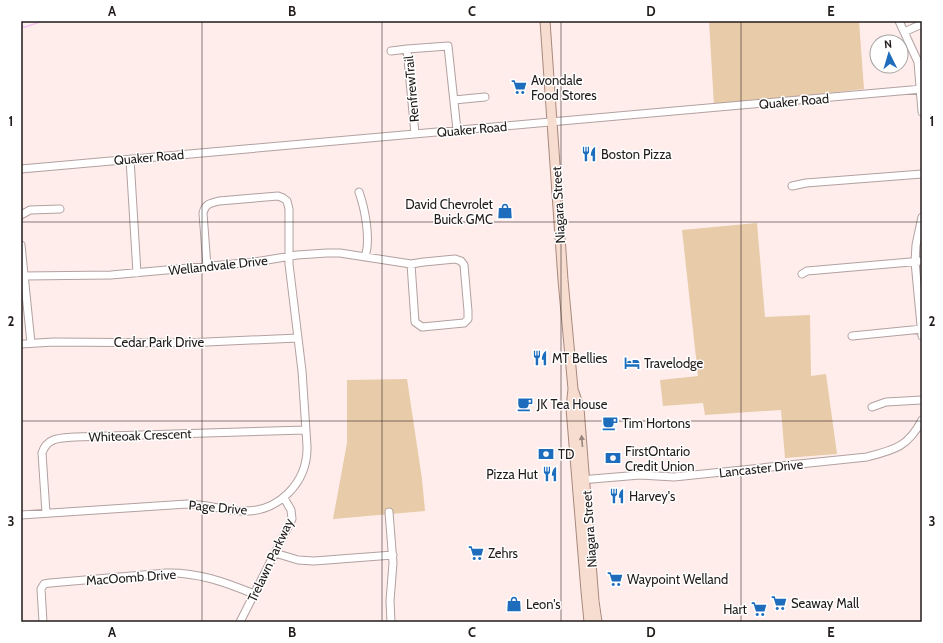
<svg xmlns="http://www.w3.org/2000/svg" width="943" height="643" viewBox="0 0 943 643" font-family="Cabin,sans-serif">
	<rect width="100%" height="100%" fill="#ffedec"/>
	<path fill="#e8cba8" d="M709 21H859L864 89 714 106Z
		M757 223 765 317 810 315 811 376 826 374 837 454 785 458 781 410 705 415 703 403 663 406 660 380 698 376 682 230Z
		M407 379 422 479 425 511 333 519 347 443V380Z"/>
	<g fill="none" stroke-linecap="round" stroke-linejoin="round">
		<path stroke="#f4c3ef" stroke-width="1.5" d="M21 26 25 27 43 21"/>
		<defs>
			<path id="minor" d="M899 21 918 62 922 112
				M904 32 922 24
				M391 51 407 49
				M454 100 485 97
				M415 134 407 49 448 46 457 130
				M130 159 137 273
				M21 169 922 89
				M792 186 806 183 922 174
				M359 192C365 209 371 240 365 257
				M21 215 30 210 60 209
				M922 217 916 245 915 262 922 336
				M21 245 31 343
				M802 274 807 271 922 261
				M24 276 111 275 255 262 297 255 327 253H340L411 264 424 262 455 259 461 261 464 265 468 311V319L464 323 422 327 415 322 411 264
				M852 336 922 329
				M21 344 54 342 185 343 298 338
				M872 407 886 402 922 400
				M580 480 640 475 674 477 867 457C894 450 908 447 922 420
				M389 512 393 563 390 601 391 622
				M46 513 42 453C47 437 61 438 75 437L306 430
				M21 515 187 504C205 504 223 510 241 511 278 513 308 483 307 446L302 371 289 264V209L287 201 283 198 278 196 219 201C210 203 205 204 203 213L207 267
				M275 553 298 560 314 561 393 555
				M43 622 41 589 44 584 50 583 166 573C197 572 225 582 254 594
				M240 622 292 519 291 510 284 498"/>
			<path id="major" d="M545 21 563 280 573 389 571 408 586 591 589 622
				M574 392 579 408 594 601 597 622"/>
		</defs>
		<use href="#minor" stroke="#b2a1a0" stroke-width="9"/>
		<use href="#major" stroke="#a98a7c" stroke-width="11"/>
		<use href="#minor" stroke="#fff" stroke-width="7"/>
		<use href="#major" stroke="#f7dcd0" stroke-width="9"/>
	</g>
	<defs><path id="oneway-solid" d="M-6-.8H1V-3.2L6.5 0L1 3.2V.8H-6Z"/></defs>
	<use fill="#97857e" href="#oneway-solid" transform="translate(582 441) rotate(-95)"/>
	<path fill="none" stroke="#211b1a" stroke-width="1" stroke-opacity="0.55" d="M202 21V622M382 21V622M561 21V622M741 21V622M21 222H922M21 421H922"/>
	<defs>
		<symbol id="supermarket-bare" viewBox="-9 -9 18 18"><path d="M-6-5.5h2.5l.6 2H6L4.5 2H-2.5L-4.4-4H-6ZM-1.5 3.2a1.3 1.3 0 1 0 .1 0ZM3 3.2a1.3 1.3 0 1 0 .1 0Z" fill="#1e6dbc" stroke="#fff" stroke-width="2.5" paint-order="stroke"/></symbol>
		<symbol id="restaurant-bare" viewBox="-9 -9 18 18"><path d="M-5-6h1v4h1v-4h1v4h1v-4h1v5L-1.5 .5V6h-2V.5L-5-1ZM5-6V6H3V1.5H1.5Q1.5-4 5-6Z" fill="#1e6dbc" stroke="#fff" stroke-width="2.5" paint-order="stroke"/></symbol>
		<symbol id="shop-bare" viewBox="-9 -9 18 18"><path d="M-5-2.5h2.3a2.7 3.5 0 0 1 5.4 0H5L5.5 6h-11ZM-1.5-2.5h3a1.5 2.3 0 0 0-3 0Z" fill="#1e6dbc" stroke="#fff" stroke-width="2.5" paint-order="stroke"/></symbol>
		<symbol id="hotel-bare" viewBox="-9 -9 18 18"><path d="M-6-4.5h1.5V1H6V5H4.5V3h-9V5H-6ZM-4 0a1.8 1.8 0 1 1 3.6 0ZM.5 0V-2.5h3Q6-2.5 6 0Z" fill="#1e6dbc" stroke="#fff" stroke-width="2.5" paint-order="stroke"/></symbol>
		<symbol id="cafe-bare" viewBox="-9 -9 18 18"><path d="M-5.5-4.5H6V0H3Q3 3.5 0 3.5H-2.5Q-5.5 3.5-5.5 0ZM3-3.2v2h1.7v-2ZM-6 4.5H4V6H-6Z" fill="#1e6dbc" stroke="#fff" stroke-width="2.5" paint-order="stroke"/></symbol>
		<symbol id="bank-bare" viewBox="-9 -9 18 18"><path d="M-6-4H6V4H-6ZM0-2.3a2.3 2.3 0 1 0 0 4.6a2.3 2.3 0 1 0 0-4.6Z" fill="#1e6dbc" stroke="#fff" stroke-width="2.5" paint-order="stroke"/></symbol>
	</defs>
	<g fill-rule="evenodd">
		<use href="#supermarket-bare" x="508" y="76" width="22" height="22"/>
		<use href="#restaurant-bare" x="578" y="143" width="22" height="22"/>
		<use href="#shop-bare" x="494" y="200" width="22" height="22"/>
		<use href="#restaurant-bare" x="529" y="347" width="22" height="22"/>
		<use href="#hotel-bare" x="621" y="352" width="22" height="22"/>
		<use href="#cafe-bare" x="514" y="393" width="22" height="22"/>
		<use href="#cafe-bare" x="599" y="412" width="22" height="22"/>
		<use href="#bank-bare" x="535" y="443" width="22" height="22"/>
		<use href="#bank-bare" x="602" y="447" width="22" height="22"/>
		<use href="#restaurant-bare" x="539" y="463" width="22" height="22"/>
		<use href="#restaurant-bare" x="606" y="485" width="22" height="22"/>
		<use href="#supermarket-bare" x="465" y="542" width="22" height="22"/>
		<use href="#supermarket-bare" x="604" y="568" width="22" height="22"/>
		<use href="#supermarket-bare" x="768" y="592" width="22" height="22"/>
		<use href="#shop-bare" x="503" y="593" width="22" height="22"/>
		<use href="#supermarket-bare" x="748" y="598" width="22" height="22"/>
	</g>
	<g text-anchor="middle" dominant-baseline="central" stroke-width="3" stroke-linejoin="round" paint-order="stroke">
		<g font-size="13" fill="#211b1a" stroke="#fff" text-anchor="start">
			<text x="531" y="80">Avondale<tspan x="531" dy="15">Food Stores</tspan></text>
			<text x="601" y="154">Boston Pizza</text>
			<text x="493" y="204" text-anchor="end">David Chevrolet<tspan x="493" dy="15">Buick GMC</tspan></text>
			<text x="552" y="358">MT Bellies</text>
			<text x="644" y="363">Travelodge</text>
			<text x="537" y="404">JK Tea House</text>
			<text x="622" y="423">Tim Hortons</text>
			<text x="625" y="451">FirstOntario<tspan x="625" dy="15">Credit Union</tspan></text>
			<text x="558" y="454">TD</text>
			<text x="538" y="474" text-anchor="end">Pizza Hut</text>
			<text x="629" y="496">Harvey's</text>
			<text x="488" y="553">Zehrs</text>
			<text x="627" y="579">Waypoint Welland</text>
			<text x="791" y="603">Seaway Mall</text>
			<text x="526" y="604">Leon's</text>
			<text x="747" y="609" text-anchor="end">Hart</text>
		</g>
		<g font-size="13" fill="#211b1a" stroke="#fff">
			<text transform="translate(411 89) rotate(-95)">RenfrewTrail</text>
			<text transform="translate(794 101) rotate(-5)">Quaker Road</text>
			<text transform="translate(472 129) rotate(-5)">Quaker Road</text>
			<text transform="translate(149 157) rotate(-5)">Quaker Road</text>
			<text transform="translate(558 205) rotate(-93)">Niagara Street</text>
			<text transform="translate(218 265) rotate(-6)">Wellandvale Drive</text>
			<text x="159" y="342">Cedar Park Drive</text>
			<text transform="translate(140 435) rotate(-2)">Whiteoak Crescent</text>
			<text transform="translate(761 468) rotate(-6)">Lancaster Drive</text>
			<text transform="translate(218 507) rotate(5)">Page Drive</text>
			<text transform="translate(589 529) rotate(-94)">Niagara Street</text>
			<text transform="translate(270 560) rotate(-65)">Trelawn Parkway</text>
			<text transform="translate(131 577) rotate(-4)">MacOomb Drive</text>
		</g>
	</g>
	<rect width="943" height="643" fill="none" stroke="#ffffff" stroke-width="44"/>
	<g transform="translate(889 54) rotate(355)"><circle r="19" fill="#ffffff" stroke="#a6a4a3"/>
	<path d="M0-3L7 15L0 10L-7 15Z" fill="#1e6dbc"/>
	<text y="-6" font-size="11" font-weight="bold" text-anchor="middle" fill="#211b1a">N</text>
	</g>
	<rect x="22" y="22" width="899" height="599" fill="none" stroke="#211b1a" stroke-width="1.5"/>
	<g font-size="13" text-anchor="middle" font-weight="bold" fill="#211b1a">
		<text x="112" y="16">A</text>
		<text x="292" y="16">B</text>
		<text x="472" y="16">C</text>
		<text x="651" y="16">D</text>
		<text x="831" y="16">E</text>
		<text x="11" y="126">1</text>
		<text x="932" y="126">1</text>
		<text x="11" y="326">2</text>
		<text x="932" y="326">2</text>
		<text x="11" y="526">3</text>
		<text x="932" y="526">3</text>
		<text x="112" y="637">A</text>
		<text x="292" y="637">B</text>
		<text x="472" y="637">C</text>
		<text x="651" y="637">D</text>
		<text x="831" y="637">E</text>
	</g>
</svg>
